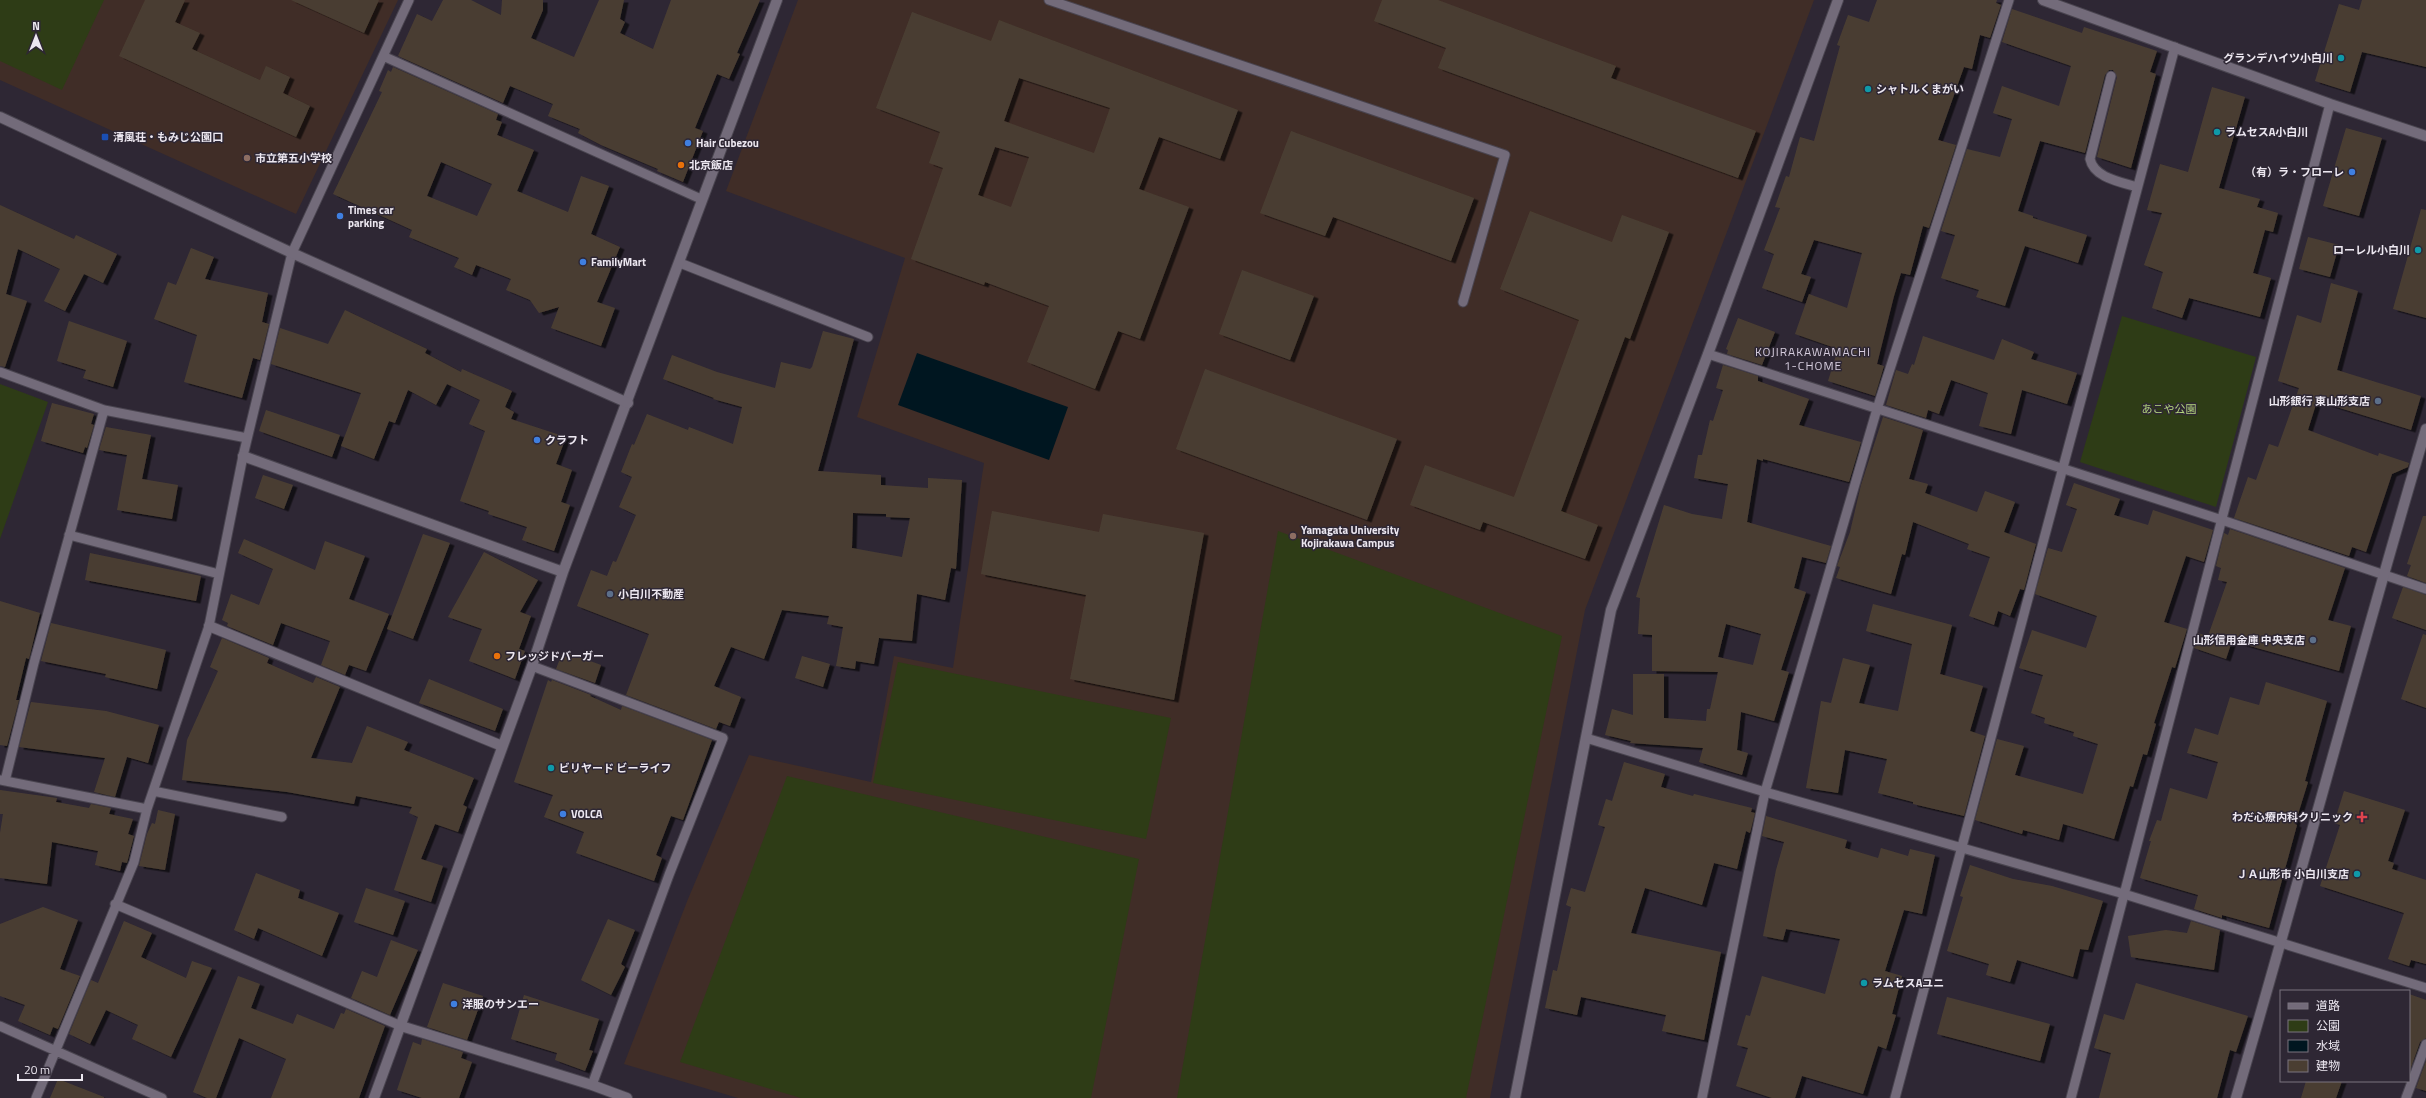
<svg xmlns="http://www.w3.org/2000/svg" width="2426" height="1098" viewBox="0 0 2426 1098" font-family="'Titillium Web','Noto Sans JP',sans-serif">
	<defs>
		<filter id="shadow"><feDropShadow dx="4.5" dy="2.5" stdDeviation="0" flood-color="#0009"/></filter>
	</defs>
	<rect width="100%" height="100%" fill="#2e2734"/>
	<path fill="#402d27" d="M0 0H398L296 214 0 80Z
		M798 0H1814L1585 610 1490 1098H738L624 1064 688 899 749 755 871 782 894 656 953 668 984 463 857 417 905 258 726 191Z"/>
	<path fill="#2e3c16" d="M0 0H104L62 90 0 61Z
		M2122 316 2256 357 2216 507 2080 462Z
		M0 384 48 402 0 539Z
		M1278 531 1562 636 1466 1098H1177Z
		M898 662 1171 718 1146 839 873 783Z
		M787 776 1139 859 1091 1098H801L680 1062Z"/>
	<path fill="#001620" d="M917 353 1068 407 1049 460 898 405Z"/>
	<path fill="#4a3e32" fill-rule="evenodd" filter="url(#shadow)" d="M145 0H185L175 22 200 33 192 49 260 80 266 66 290 77 283 93 310 106 296 137 119 56Z
		M291 0H379L364 33Z
		M443 0H471L501 15 502 0H543V10L531 38 574 57 599 0H624L620 19 625 22 620 33 653 49 671 0H760L737 53 740 54 729 79 717 74 695 128 703 131 683 182 657 171 658 169 601 145 578 133 580 129 548 116 553 104 510 86 503 103 398 56 417 14 432 21Z
		M1382 0H1438L1616 66 1611 78 1756 131 1738 178 1438 68 1446 48 1374 21Z
		M1877 0H1997L1996 3 2001 5 1990 38 1980 35 1972 69 1964 67 1938 140 1956 145 1929 228 1923 226 1910 275 1901 273 1894 296 1877 364 1884 366 1875 396 1828 381 1838 349 1795 334 1809 294 1847 308 1862 253 1814 240 1801 274 1811 277 1802 302 1762 288 1774 254 1764 250 1780 208 1775 207 1786 176 1789 177 1800 137 1814 141 1840 46 1837 45 1848 15 1869 22Z
		M2362 0H2426V67L2362 52 2350 92 2315 81 2339 4 2359 10Z
		M2012 9 2082 33 2084 27 2157 51 2150 72 2156 74 2131 168 2097 157 2117 77 2113 70H2109L2105 75 2085 153 2040 141 2018 211 2033 216V218L2087 235 2078 263 2025 246 2005 306 1976 297 1979 290 1941 278 1955 235 1941 231 1967 149 2000 157 2012 119 1993 113 2002 86 2059 106 2071 66 2002 42Z
		M912 12 991 41 999 20 1238 110 1220 159 1159 137 1139 189 1189 207 1140 339 1118 331 1095 389 1027 362 1049 306 985 282 984 285 911 259 943 168 929 163 940 132 876 108ZM1019 78 1110 108 1094 153 1004 121ZM995 147 1029 157 1011 207 978 195Z
		M393 67 498 114 496 120 502 122 497 135 534 150 517 191 568 212 581 176 609 186 591 234 620 247 597 302 615 308 601 346 551 328 559 307 539 313 530 300 506 290 511 279 476 265 472 275 454 267 459 258 409 237 412 230 333 194 382 92 379 91 388 70 391 72ZM441 162 492 184 477 216 427 196Z
		M2212 87 2245 97 2219 188 2260 199 2257 207 2278 213 2273 232 2265 230 2253 273 2271 278 2260 317 2189 298 2182 318 2152 308 2163 272 2144 265 2162 213 2147 210 2160 164 2188 172Z
		M2346 128 2382 138 2359 216 2323 206Z
		M1291 131 1474 198 1451 261 1333 217 1325 236 1260 213Z
		M0 205 74 239 76 235 117 254 103 283 84 274 65 311 44 301 60 269 18 249 6 294 27 301 5 367 0 366Z
		M2421 209 2426 210V318L2393 309Z
		M1530 211 1612 242 1622 215 1669 232 1630 339 1625 337 1561 511 1598 525 1585 559 1483 522 1480 530 1410 505 1425 465 1514 497 1579 320 1500 289Z
		M2308 237 2339 245 2330 277 2299 269Z
		M191 248 214 257 205 279 268 293 262 322 269 324 260 360 253 358 242 398 184 382 197 335 154 319 168 282 176 285Z
		M1242 270 1314 296 1290 360 1219 334Z
		M2331 283 2358 291 2337 370 2421 396 2411 430 2317 401 2308 430 2378 456 2379 453 2409 463 2408 467 2392 474 2366 552 2352 547 2349 556 2234 518 2248 477 2256 480 2269 444 2278 447 2299 388 2278 381 2297 315 2321 323Z
		M345 310 427 349 425 353 461 372 462 369 512 391 505 407 514 412 511 419 566 437 556 464 572 470 561 502 570 505 554 551 522 540 527 527 488 514 489 511 460 501 485 431 469 424 480 400 447 384 436 405 408 390 395 423 389 421 374 459 341 446 361 393 271 364 280 328 328 344Z
		M1738 318 1775 332 1762 365 1727 354 1728 350 1726 349Z
		M69 321 127 341 113 387 83 378 86 370 57 361Z
		M823 331 854 339 818 471 881 475V485L928 488V478L962 480 956 569 951 568 945 600 917 594 912 641 879 638 874 664 856 661 855 669 836 666 843 627 827 624 829 616 782 610 764 659 731 647 714 686 741 697 730 726 719 722 716 729 626 695 649 634 577 606 591 570 607 576 613 561 616 562 636 515 619 507 632 477 621 472 632 444 634 445 647 414 688 430 689 427 733 444 742 407 713 399 714 398 663 379 672 355 717 372 775 388 781 362 810 369 812 367ZM853 513 886 514V517L910 518 902 557 852 548Z
		M1923 336 1994 360 2002 339 2034 352 2031 359 2077 373 2067 404 2022 390 2011 434 1979 426 1988 393 1951 380 1939 414 1928 410 1926 418 1886 405 1896 370 1908 374 1912 364 1914 365Z
		M1723 365 1758 376V381L1809 399 1799 425 1861 442 1849 482 1763 459V461L1757 459 1747 522 1831 546 1826 563 1802 557 1794 588 1806 592 1781 670 1789 672 1774 721 1741 712 1737 750 1748 753 1742 775 1699 762 1703 748 1630 743 1631 741 1605 735 1612 709 1633 715V674H1664V718L1706 721 1707 709H1710L1718 672 1652 671V635L1638 634 1640 598 1636 597 1664 505 1692 514 1722 519 1728 484 1694 478 1698 455H1702L1710 420 1713 421 1723 390 1716 388ZM1726 624 1761 634 1753 665 1718 657Z
		M1205 369 1397 439 1367 520 1176 449Z
		M52 403 94 414 91 424 94 425 87 448 85 447 83 453 41 441Z
		M266 410 340 435 332 457 259 431Z
		M1883 417 1923 430 1909 479 1928 484 1925 493 1977 512 1985 491 2015 502 2004 532 2036 544 2024 590 2020 589 2010 616 1998 611 1994 625 1969 616 1990 557 1967 549 1969 544 1913 522 1905 555 1902 554 1891 594 1836 578 1840 567 1837 566 1850 532 1861 485Z
		M106 427 151 435 142 479 178 485 172 519 117 510 127 455 99 450Z
		M263 475 293 485 284 509 255 498Z
		M2074 483 2120 499 2114 515 2148 525 2153 510 2213 530 2204 562 2186 556 2164 622 2187 629 2175 668 2172 667 2154 723 2156 724 2147 755 2143 754 2133 787 2130 786 2114 839 2063 824 2059 840 2023 830 2022 834 1975 820 1997 739 2024 746 2015 775 2083 794 2098 744 2073 736 2074 732 2044 723 2045 718 2031 713 2043 675 2019 668 2032 630 2086 648 2097 616 2035 594 2048 548 2062 552 2077 509 2066 505Z
		M992 511 1099 532 1103 514 1204 533 1174 700 1070 679 1086 595 981 574Z
		M2423 516H2426V583L2407 576 2411 565 2407 564Z
		M2230 529 2345 568 2328 620 2351 626 2339 671 2232 641 2226 659 2194 648 2198 633 2208 636 2227 582 2218 580 2221 568 2216 566 2224 533 2228 535Z
		M423 534 450 543 413 639 387 629Z
		M244 539 315 570 325 541 365 556 349 599 389 614 366 671 349 665 345 675 321 665 330 641 281 623 273 645 227 626 228 623 222 620 231 594 259 605 273 569 238 553Z
		M484 552 538 580 520 612 531 616 519 649 525 651 515 679 469 661 482 629 448 617Z
		M90 553 201 576 196 601 85 580Z
		M2403 587 2426 595V630L2392 618Z
		M0 601 40 613 29 659 26 658 16 700H19L7 746 0 745Z
		M1873 604 1952 625 1940 674 1983 686 1970 731 1985 736 1964 816 1913 804V802L1878 793 1887 759 1845 750 1838 793 1806 788 1821 701 1831 703 1843 658 1870 665 1859 703 1898 711 1912 644 1866 631Z
		M51 623 166 650 157 689 105 677 106 674 41 661Z
		M2423 634 2426 635V708L2401 699Z
		M222 638 269 658 267 663 313 683 316 677 340 687 311 758 352 763 367 726 408 742 404 750 474 778 463 805 467 807 458 832 435 824 421 859 443 866 431 902 394 890 418 817 409 813 412 807 356 796 354 804 287 792 182 780 187 740 218 671 210 667Z
		M563 651 601 665 595 683 556 669Z
		M802 656 830 664 823 687 795 678Z
		M429 679 503 709 495 731 419 703Z
		M548 680 551 682 552 680 591 695 590 696 621 710 622 706 712 740 683 820 671 816 656 855 662 858 654 881 576 853 584 832 544 817 553 795 514 782Z
		M2266 682 2327 701 2305 781 2308 782 2295 824 2297 825 2269 928 2222 915V918L2194 909 2198 895 2140 878 2151 841H2149L2157 820 2161 821 2170 788 2207 799 2218 762 2187 753 2195 728 2218 735 2230 697 2259 705Z
		M31 702 106 711 159 725 148 763 127 757 115 797 94 792 105 758 19 747Z
		M1624 762 1665 774 1661 787 1693 796 1694 794 1752 808 1751 812 1755 813 1750 833 1746 831 1737 869 1714 863 1702 905 1645 888 1631 933 1721 952 1704 1040 1662 1031 1666 1015 1581 997 1577 1015 1545 1008 1553 970 1557 971 1571 907 1566 905 1571 888 1585 892 1605 827 1598 825 1606 799 1612 801Z
		M0 790 57 798 56 802 89 808 91 804 111 808 109 814 133 819 128 834 134 836 127 863 122 862 120 871 95 865 98 851 52 842 47 884 0 878V833L3 814H0Z
		M2344 791 2405 810 2388 861 2394 863 2392 869 2426 880V964L2411 960 2409 966 2388 959 2404 913 2320 886 2340 825 2334 823Z
		M158 810 175 814 165 870 139 866 147 834 152 823 155 824Z
		M1766 816 1847 840 1845 848 1878 858 1881 848 1908 856 1910 849 1935 855 1922 914 1904 910 1885 971 1902 976 1892 1014 1896 1015 1886 1049 1878 1046 1863 1094 1802 1076 1795 1098H1772L1736 1086 1748 1048 1737 1045 1746 1015 1750 1016 1762 976 1825 994 1840 939 1786 929 1783 940 1763 936 1776 870 1784 842 1762 836Z
		M1970 865 2013 879 2052 886 2103 901 2088 950 2080 949 2073 977 2017 960 2010 982 1986 975 1989 964 1947 951 1963 897 1960 896Z
		M256 873 300 890 298 898 339 913 322 956 258 928 254 939 234 930Z
		M366 888 405 901 393 935 354 922Z
		M43 907 78 920 60 969 80 976 58 1029 53 1027 50 1035 18 1021 25 1005 0 996V924Z
		M608 919 635 930 621 964 625 967 611 995 581 980Z
		M124 921 152 933 141 957 186 978 192 961 212 968 171 1057 132 1039 138 1025 106 1010 90 1044 69 1034 91 980 98 983Z
		M2191 921 2220 930 2214 970 2131 957 2128 936 2166 930 2187 933Z
		M391 940 418 950 390 1015 351 998 362 971 377 977Z
		M238 976 260 984 251 1008 293 1024 297 1014 334 1029 341 1013 344 1014 346 1009 385 1026 359 1098H271L286 1059 239 1038 216 1098H207L193 1092Z
		M443 983 483 996 467 1040 427 1027Z
		M2136 983 2248 1016 2236 1052 2230 1050 2217 1098H2099L2111 1053 2094 1048 2104 1014 2124 1020Z
		M2409 994 2426 1000V1038L2420 1042 2409 1073Z
		M524 995 599 1019 589 1050 593 1051 585 1071 555 1060 557 1053 511 1039Z
		M1947 997 2050 1024 2040 1061 1937 1034Z
		M422 1039 463 1052 461 1058 472 1062 459 1098H422L397 1090 413 1042 421 1045Z
		M2426 1061V1091L2416 1088Z
		M58 1079 104 1097V1098H50Z
		M2306 1081H2342L2336 1098H2301Z"/>
	<g fill="none" stroke-linecap="round" stroke-linejoin="round">
		<defs>
			<path id="lane" d="M1049 0 1505 155 1463 302
				M383 56 701 199
				M2111 76 2090 159C2094 178 2121 182 2137 187
				M680 263 868 337
				M1708 354 2222 520 2426 589
				M0 372 104 410 247 438
				M69 535 219 574
				M532 666 723 738 669 875 592 1085
				M1586 738 1765 792 2124 894 2426 988
				M0 780 147 809
				M5 781 34 663 104 410
				M153 791 282 817
				M115 904 401 1026
				M0 1026 162 1098
				M36 1098 134 862 147 809 209 626 243 456 292 253 409 0
				M1702 1098 1765 792 1877 409 2009 0
				M1895 1098 2175 47
				M2071 1098 2330 104
				M2406 1098 2426 1044"/>
			<path id="street" d="M2043 0 2330 104 2426 136
				M243 456 563 572
				M209 626 502 746
				M401 1026 592 1085 627 1098
				M374 1098 532 666 563 572 777 0
				M1515 1098 1611 610 1708 354 1838 0
				M2236 1098C2301 876 2360 652 2426 429"/>
			<path id="secondary" d="M0 117 292 253 628 403"/>
		</defs>
		<use href="#lane" stroke="#49444f" stroke-width="11"/>
		<use href="#street" stroke="#49444f" stroke-width="12"/>
		<use href="#secondary" stroke="#49444f" stroke-width="12"/>
		<use href="#lane" stroke="#736b7a" stroke-width="9"/>
		<use href="#street" stroke="#736b7a" stroke-width="10"/>
		<use href="#secondary" stroke="#736b7a" stroke-width="10"/>
	</g>
	<g fill="#0f9aa8" stroke="#2e2734" stroke-width="1.5">
		<circle cx="2341" cy="58" r="4"/>
		<circle cx="1868" cy="89" r="4"/>
		<circle cx="2217" cy="132" r="4"/>
		<circle cx="2418" cy="250" r="4"/>
		<circle cx="551" cy="768" r="4"/>
		<circle cx="2357" cy="874" r="4"/>
		<circle cx="1864" cy="983" r="4"/>
	</g>
	<rect fill="#1a4fb4" stroke="#2e2734" stroke-width="1.5" x="101" y="133" width="8" height="8" rx="2"/>
	<g fill="#3f7fe0" stroke="#2e2734" stroke-width="1.5">
		<circle cx="688" cy="143" r="4"/>
		<circle cx="2352" cy="172" r="4"/>
		<circle cx="340" cy="216" r="4"/>
		<circle cx="583" cy="262" r="4"/>
		<circle cx="537" cy="440" r="4"/>
		<circle cx="563" cy="814" r="4"/>
		<circle cx="454" cy="1004" r="4"/>
	</g>
	<g fill="#8d6e63" stroke="#2e2734" stroke-width="1.5">
		<circle cx="247" cy="158" r="4"/>
		<circle cx="1293" cy="536" r="4"/>
	</g>
	<g fill="#e8710a" stroke="#2e2734" stroke-width="1.5">
		<circle cx="681" cy="165" r="4"/>
		<circle cx="497" cy="656" r="4"/>
	</g>
	<g fill="#5c6f8a" stroke="#2e2734" stroke-width="1.5">
		<circle cx="2378" cy="401" r="4"/>
		<circle cx="610" cy="594" r="4"/>
		<circle cx="2313" cy="640" r="4"/>
	</g>
	<path fill="#e0444e" stroke="#2e2734" stroke-width="1.5" d="M2360 811h4v4h4v4h-4v4h-4v-4h-4v-4h4z"/>
	<g text-anchor="middle" dominant-baseline="central" stroke-width="3" stroke-linejoin="round" paint-order="stroke">
		<g font-size="11" font-weight="bold" fill="#ece7f0" stroke="#2e2734" text-anchor="start">
			<text x="2333" y="58" text-anchor="end">グランデハイツ小白川</text>
			<text x="1876" y="89">シャトルくまがい</text>
			<text x="2225" y="132">ラムセスA小白川</text>
			<text x="113" y="137">清風荘・もみじ公園口</text>
			<text x="696" y="143">Hair Cubezou</text>
			<text x="255" y="158">市立第五小学校</text>
			<text x="689" y="165">北京飯店</text>
			<text x="2344" y="172" text-anchor="end">（有）ラ・フローレ</text>
			<text x="348" y="210">Times car<tspan x="348" dy="13">parking</tspan></text>
			<text x="2410" y="250" text-anchor="end">ローレル小白川</text>
			<text x="591" y="262">FamilyMart</text>
			<text x="2370" y="401" text-anchor="end">山形銀行 東山形支店</text>
			<text x="545" y="440">クラフト</text>
			<text x="1301" y="530">Yamagata University<tspan x="1301" dy="13">Kojirakawa Campus</tspan></text>
			<text x="618" y="594">小白川不動産</text>
			<text x="2305" y="640" text-anchor="end">山形信用金庫 中央支店</text>
			<text x="505" y="656">フレッジドバーガー</text>
			<text x="559" y="768">ビリヤード ビーライフ</text>
			<text x="571" y="814">VOLCA</text>
			<text x="2353" y="817" text-anchor="end">わだ心療内科クリニック</text>
			<text x="2349" y="874" text-anchor="end">ＪＡ山形市 小白川支店</text>
			<text x="1872" y="983">ラムセスAユニ</text>
			<text x="462" y="1004">洋服のサンエー</text>
		</g>
		<g font-size="11" fill="#b5d67e" stroke="#2e2734">
			<text x="2169" y="409">あこや公園</text>
		</g>
		<g font-size="12" letter-spacing="1" fill="#d5ccdd" stroke="#2e2734">
			<text x="1813" y="351">KOJIRAKAWAMACHI<tspan x="1813" dy="14">1-CHOME</tspan></text>
		</g>
	</g>
	<rect x="2280" y="990" width="130" height="92" fill="#2e2734" stroke="#7a747f"/>
	<rect x="2288" y="1003" width="20" height="6" fill="#736b7a" stroke="#7a747f"/>
	<text x="2316" y="1010" font-size="12" fill="#ece7f0">道路</text>
	<rect x="2288" y="1020" width="20" height="12" fill="#2e3c16" stroke="#7a747f"/>
	<text x="2316" y="1030" font-size="12" fill="#ece7f0">公園</text>
	<rect x="2288" y="1040" width="20" height="12" fill="#001620" stroke="#7a747f"/>
	<text x="2316" y="1050" font-size="12" fill="#ece7f0">水域</text>
	<rect x="2288" y="1060" width="20" height="12" fill="#4a3e32" stroke="#7a747f"/>
	<text x="2316" y="1070" font-size="12" fill="#ece7f0">建物</text>
	<g transform="translate(36 36)" stroke="#2e2734" stroke-width="3" paint-order="stroke">
	<path d="M0-3L7 15L0 10L-7 15Z" fill="#ece7f0"/>
	<text y="-6" font-size="11" font-weight="bold" text-anchor="middle" fill="#ece7f0">N</text>
	</g>
	<path d="M18 1074v6h64v-6" fill="none" stroke="#ece7f0" stroke-width="2"/>
	<text x="24" y="1074" font-size="12" fill="#ece7f0" stroke="#2e2734" stroke-width="3" paint-order="stroke">20 m</text>
</svg>
